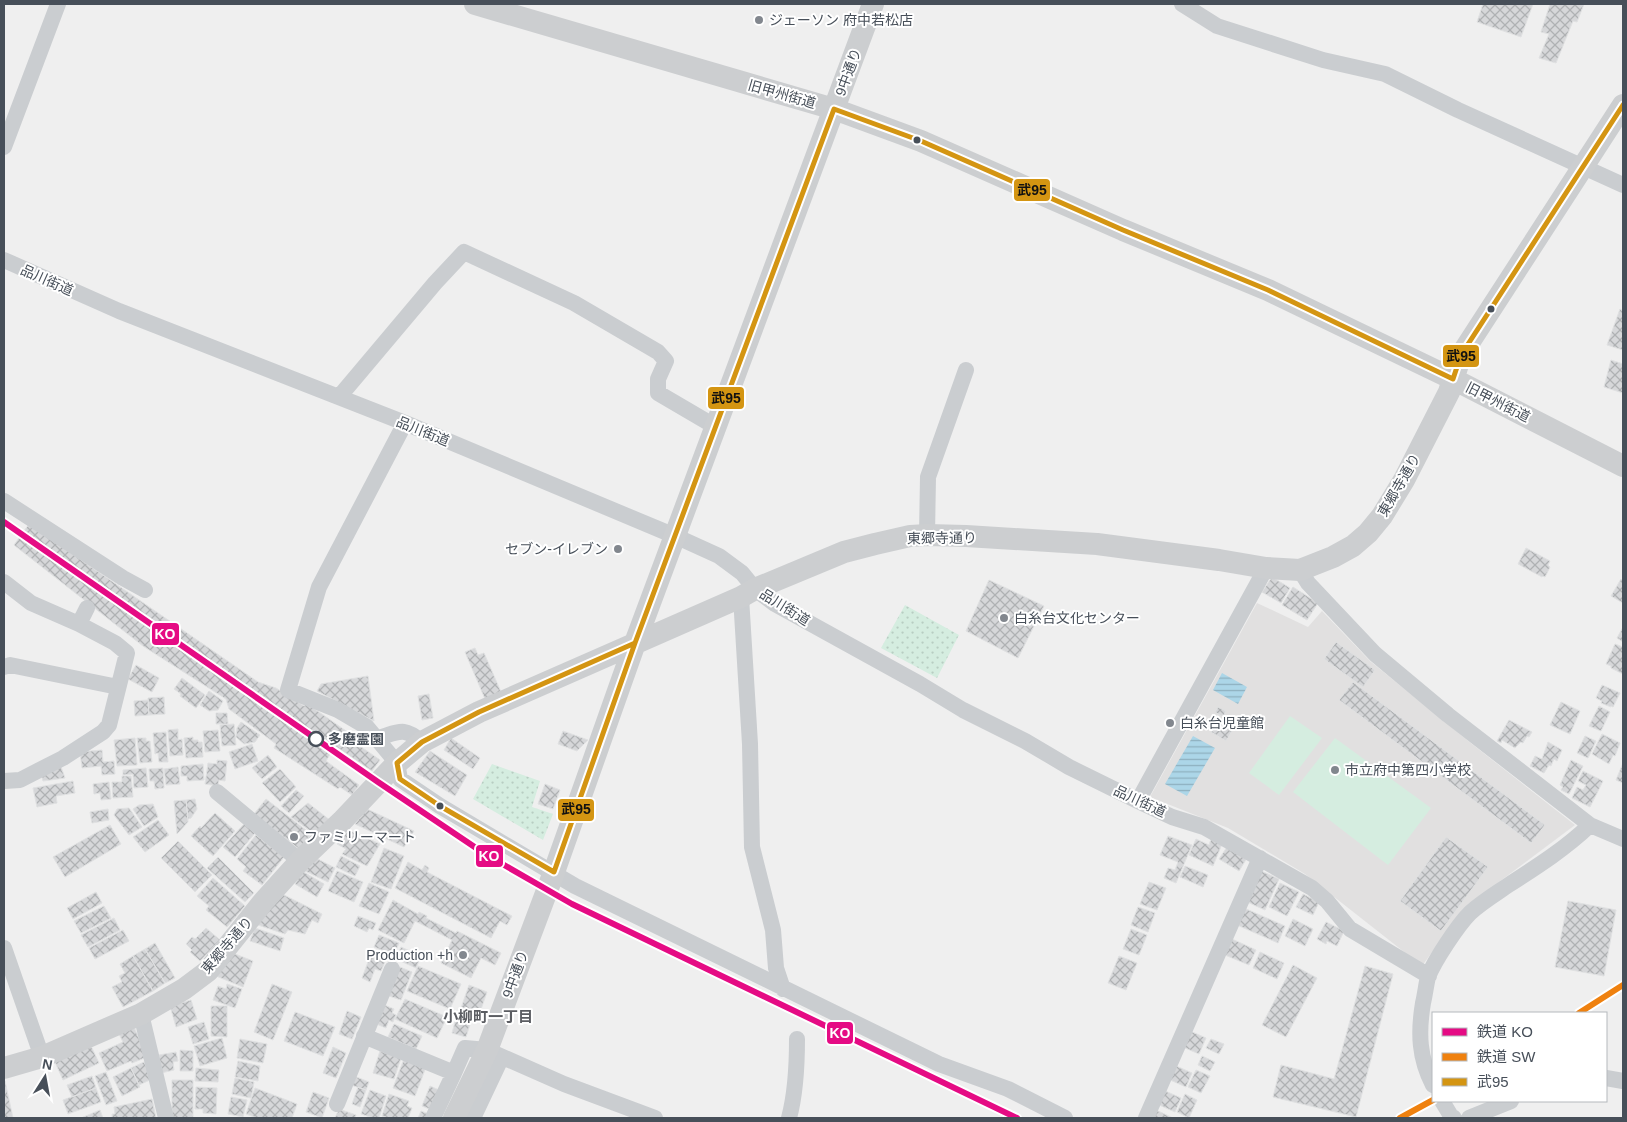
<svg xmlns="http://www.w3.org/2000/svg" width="1627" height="1122" viewBox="0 0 1627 1122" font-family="Helvetica,'Noto Sans JP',sans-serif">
	<defs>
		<pattern id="grass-dots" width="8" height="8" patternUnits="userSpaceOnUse" patternTransform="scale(1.25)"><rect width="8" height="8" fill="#d5ede0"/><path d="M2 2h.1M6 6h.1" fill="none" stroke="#b8cdc2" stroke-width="1.8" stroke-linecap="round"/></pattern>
		<pattern id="water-rules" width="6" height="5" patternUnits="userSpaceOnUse" patternTransform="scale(1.25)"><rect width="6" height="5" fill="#acd6e8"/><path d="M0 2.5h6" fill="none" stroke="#8eb0bf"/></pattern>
		<pattern id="building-cross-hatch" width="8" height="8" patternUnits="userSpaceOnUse" patternTransform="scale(1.25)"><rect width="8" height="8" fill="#d6d7d9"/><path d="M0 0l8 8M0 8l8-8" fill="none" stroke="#afb1b3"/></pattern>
	</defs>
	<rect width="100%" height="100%" fill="#efefef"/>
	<path fill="#e1e0e0" d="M1257 603 1308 627 1322 611 1370 661 1472 744 1575 825 1463 909 1422 966 1305 874 1228 828 1150 797Z"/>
	<path fill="url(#grass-dots)" d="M905 605 959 635 937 678 881 648Z
		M492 764 540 781 532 807 553 814 543 840 473 799Z"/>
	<path fill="#d5ede0" d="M1290 716 1322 738 1279 795 1249 773Z
		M1335 738 1431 808 1388 865 1293 792Z"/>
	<path fill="url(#water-rules)" d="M1222 673 1247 687 1238 704 1213 690Z
		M1193 736 1215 748 1187 796 1165 784Z"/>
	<path fill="url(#building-cross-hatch)" stroke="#e0e1e2" d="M1483 4H1533L1521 37 1477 22Z
		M1550 4H1584L1577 22 1573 21 1556 63 1539 58 1549 34 1541 32Z
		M1620 309 1623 311V350L1607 345Z
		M1611 360 1623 364V393L1604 387Z
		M29 524 258 682 276 688 304 706 306 703 349 733 347 737 380 760 372 771 335 746 326 761 359 785 352 795 340 787 338 789 274 748 276 744 229 709 226 699 143 646 14 545Z
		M1526 548 1550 561 1548 565 1550 567 1545 577 1543 576 1542 577 1518 564Z
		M1272 577 1290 588 1281 603 1262 592Z
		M1621 579 1623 581V603L1611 596Z
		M989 580 1044 606 1018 658 966 631Z
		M1293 587 1318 603 1307 620 1282 605Z
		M1623 627V642L1617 638Z
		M1336 642 1375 670 1363 687 1324 659Z
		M1615 644 1623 647V674L1611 668V666L1606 664Z
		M475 648 478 655 484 653 501 692 485 699 465 652Z
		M136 665 159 678 152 692 128 679Z
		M368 676 374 721 317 691 321 684Z
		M182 678 205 695 196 708 180 696 181 694 174 689Z
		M1353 682 1545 825 1531 843 1339 700Z
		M1602 685 1620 693 1613 707 1611 706V707L1601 703 1602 701 1596 698Z
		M209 691 223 701 218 710 209 711 200 705Z
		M429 694 433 718 422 720 418 696Z
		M164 697 165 714 149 715 148 698Z
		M148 700 149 715 135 716 134 701Z
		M1561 702 1580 711 1570 734 1550 725Z
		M1599 706 1610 712 1601 731 1589 726Z
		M1218 707 1226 711 1223 717 1215 712Z
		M216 713H227L228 724H216Z
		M1229 716 1238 721 1226 741 1211 732 1220 719 1225 722Z
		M1509 720 1532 732 1529 737 1527 736 1523 743 1521 742 1515 748 1502 740 1501 743 1497 741Z
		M241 722 260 735 255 742 244 744 236 737 237 728Z
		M234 724 236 745 222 746 220 725Z
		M178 729V740L182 739 183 755 170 756 168 730Z
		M218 730 220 751 205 752 203 731Z
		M563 731 588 740 577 751 558 744Z
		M166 732 168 762H159L158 753 155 754 153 733Z
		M1602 734 1620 743 1615 756 1613 755 1609 764 1592 754Z
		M1585 736 1596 741 1588 758 1577 753Z
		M193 737V740H198V742H202L203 757 186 758 184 738Z
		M135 738 137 765 117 766 114 740Z
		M137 738H146V741H150L152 762 140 763Z
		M451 738 480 758 473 769 444 750Z
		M1548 742 1562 750 1557 761 1554 759 1551 766 1549 765 1544 773 1530 766 1535 756 1542 759Z
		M252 744 258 761 235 769 229 752Z
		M102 750 103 762 114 761 115 774 102 775 101 766 82 768 80 752Z
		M430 751 467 775 455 796 415 772Z
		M268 755 277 767 262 779 252 768Z
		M217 760 227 761 225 781 219 780 218 786 205 784 208 763 217 764Z
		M1571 760 1583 766 1569 794 1561 790 1563 787 1560 785Z
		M1623 763V783L1616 780Z
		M60 764 65 778 43 781 41 774Z
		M203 764 204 780 187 781V776H181V766Z
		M178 767 180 784 166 785 164 769Z
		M146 768 148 787 134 788 133 774 123 775V770Z
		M163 768 164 788 155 789 154 781H150L149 769Z
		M280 769 296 787 280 802 262 783Z
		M1583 771 1603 781 1590 807 1572 798 1577 787 1583 790 1586 785 1578 781Z
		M122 776H131L133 797 113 798 112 782H122Z
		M73 781 75 793 56 796 57 803 37 807 33 788Z
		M109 782 111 799 101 800 100 793 94 794 93 784Z
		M545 784 560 790 553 809 538 804Z
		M296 790 304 796 289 813 281 806Z
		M195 799 197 809 191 818 188 819 186 800Z
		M266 799 311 834 299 849 254 814Z
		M186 800 188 822 177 834 174 801Z
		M308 803 331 821 316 835 291 817Z
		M153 804 158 817 144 826 133 809 139 805Z
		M129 808 142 827 129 835 114 815 117 809Z
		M108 809 109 820 92 823 90 812Z
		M367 809 414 831 404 847 355 824Z
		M215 813 235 831 213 856 191 836 200 826 201 828Z
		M158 820 169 835 145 852 133 837Z
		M244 824 255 833 235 857 223 847Z
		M110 825 121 844 65 877 53 857Z
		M349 830 380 844 367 866 342 854 346 849 337 844Z
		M256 835 284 857 262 885 243 871 246 867 237 859Z
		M1168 836 1192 845 1176 883 1164 878 1168 868 1175 870 1178 862 1160 855Z
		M1446 837 1488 867 1441 931 1400 901Z
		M1196 839 1209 845 1211 839 1222 844 1213 866 1189 855Z
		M178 841 212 875 195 892 161 858Z
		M1227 847 1247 858 1239 871 1219 859Z
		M384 848 404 856 391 889 371 882Z
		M312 856 335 868 328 882 305 871Z
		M341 856 360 866 355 876 336 867Z
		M218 857 254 893 245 902 207 868Z
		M408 862 422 870 425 865 429 868 427 872 512 916 507 925 500 921 491 938 395 888Z
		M1185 866 1208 875 1203 887 1180 877Z
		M1259 870 1279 879 1265 910 1245 901Z
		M302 871 324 884 317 897 295 884Z
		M337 871 363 882 354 902 328 891Z
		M213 878 245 906 227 927 206 910 209 906 197 896Z
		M1149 882 1166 888 1157 910 1140 904Z
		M369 883 389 892 379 914 359 906Z
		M1280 883 1299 892 1287 916 1269 907Z
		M96 892 102 903 73 919 67 908Z
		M280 893 322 914 318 923 312 920 305 934 288 930 285 934 258 925Z
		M1303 894 1319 902 1313 915 1296 907Z
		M393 900 418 914 419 912 427 916 426 918 456 933 457 931 501 953 495 965 481 958 471 978 441 963 452 940 415 921 404 943 378 930Z
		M1568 901 1616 910 1604 976 1555 967Z
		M104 906 111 918 81 933 74 921Z
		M1138 907 1155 913 1148 932 1131 925Z
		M1244 908 1285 926 1278 943 1237 925Z
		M358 916 376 923 373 930 369 928 367 932 354 926Z
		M114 918 120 930 88 947 81 935Z
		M1293 919 1313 929 1305 946 1285 936Z
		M1326 922 1344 931 1337 946 1327 941 1326 944 1317 939Z
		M206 928 220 940 200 961 190 952 192 950 186 944 192 937 195 939Z
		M255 928 284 938 280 951 250 941Z
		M1131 929 1147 935 1139 955 1123 949Z
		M123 930 129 941 95 959 89 948Z
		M379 935 399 943 394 955 374 947Z
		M1232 939 1256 950 1249 965 1225 955Z
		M155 943 175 978 165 983 145 949Z
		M401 947 421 956 416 968 396 959Z
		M145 949 165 983 153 991 133 956Z
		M230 952 253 961 243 987 216 976Z
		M1260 952 1284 963 1277 979 1253 968Z
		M371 954 386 959 381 971 375 969 370 982 362 978Z
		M133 956 153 991 123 1007 112 987 122 982 119 976 125 973 120 964Z
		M1119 956 1137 963 1126 990 1108 983Z
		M1293 965 1317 978 1286 1037 1262 1025Z
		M418 966 461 984 450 1009 407 991Z
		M1365 966 1393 974 1356 1117 1273 1097 1281 1065 1334 1079Z
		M400 967 412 972 401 1000 389 996Z
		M227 984 242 989 235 1008 213 1000 218 986 226 989Z
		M272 984 292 992 273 1040 254 1032Z
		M469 985 487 992 479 1015 461 1008Z
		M405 999 447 1017 437 1038 395 1019Z
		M191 1000 197 1019 176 1027 170 1006Z
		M382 1004 394 1009 392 1013 396 1015 393 1022 389 1020 386 1028 374 1023Z
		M211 1006H227V1037L211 1036Z
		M347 1011 361 1017 352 1039 339 1034Z
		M458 1011 473 1015 466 1037 452 1033Z
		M295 1012 335 1027 323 1056 284 1041Z
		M204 1022 209 1039 193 1044 188 1027Z
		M394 1024 422 1036 416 1049 388 1037Z
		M134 1027 147 1057 132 1063 131 1061 107 1071 99 1053 123 1042 119 1034Z
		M1190 1031 1206 1038 1199 1054 1183 1047Z
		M222 1038 227 1058 200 1066 194 1046Z
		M240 1039 267 1044 263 1063 237 1058Z
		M1211 1039 1224 1044 1219 1054 1206 1048Z
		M91 1046 99 1063 63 1080 55 1062Z
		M333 1047 346 1053 336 1078 323 1073Z
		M180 1050 193 1051V1071H180Z
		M380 1051 401 1058 394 1079 373 1073Z
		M176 1052 178 1061 173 1062 174 1070 161 1073 159 1055Z
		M1202 1056 1215 1062 1210 1071 1198 1065Z
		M404 1059 426 1067 415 1096 393 1088Z
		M238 1061 260 1066 258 1081 235 1077Z
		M144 1062 152 1079 139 1085 131 1068Z
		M1174 1065 1192 1073 1186 1087 1168 1079Z
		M131 1068 140 1087 122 1096 113 1077Z
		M196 1068 219 1070 218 1082 195 1081Z
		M1196 1070 1210 1076 1201 1093 1188 1087Z
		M106 1072 117 1101 106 1105 95 1076Z
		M92 1076 96 1088 72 1097 67 1085Z
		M354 1076 369 1082 366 1090 351 1085Z
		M235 1078 254 1082 251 1098 232 1094Z
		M172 1080H193V1118H172Z
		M4 1081H5L13 1118H4Z
		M430 1086 439 1090 432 1110 422 1106Z
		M196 1087 217 1088 216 1114 203 1113V1109H195Z
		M358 1087 366 1090 360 1107 352 1104Z
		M96 1088 101 1102 68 1114 63 1100Z
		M255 1088 297 1104 292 1118H257L246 1114Z
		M370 1090 386 1096 379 1118H373L361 1114Z
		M1163 1090 1181 1098 1175 1112 1157 1104Z
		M313 1092 329 1098 322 1118 306 1112Z
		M389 1094 409 1101 407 1106 412 1108 408 1118H389L382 1116Z
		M1185 1094 1197 1100 1189 1118 1177 1112Z
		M231 1097 247 1100 243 1117 228 1114Z
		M152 1099 156 1118H112V1114H115L114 1107Z
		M339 1109 356 1115 355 1118H335Z
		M100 1110 103 1118H81Z
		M1156 1110 1173 1118H1152Z
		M421 1111 431 1115 429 1118H418Z"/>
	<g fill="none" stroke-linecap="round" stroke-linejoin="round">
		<path stroke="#cacdd0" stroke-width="16" d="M1182 4 1217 26 1323 60 1385 74 1458 110 1623 185
			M4 147 58 4
			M4 260 119 311 405 423 675 536 719 556 742 573 755 589 775 604 920 684 963 710 1025 741 1069 767 1138 801 1172 817 1204 827 1312 888 1327 901 1350 929 1429 976
			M339 397 435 283 464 252 574 303 658 352 666 361 658 379V393L716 427
			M405 423 319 587 288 690 338 710 367 727 397 763 400 779 440 806 575 886 939 1064 1008 1089 1065 1118
			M4 501 123 578 145 590
			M927 535 928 477 966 370
			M1300 570 1308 583 1375 654 1448 715 1590 825 1623 839
			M4 582 31 603 79 624 87 608
			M741 597 750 744 752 847 773 930 776 968 783 989
			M4 667 10 665 118 687
			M378 738C399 732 403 726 422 742
			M4 781 20 780 63 758 103 732 109 725 127 653 115 643 79 624
			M217 792 300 861
			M1138 801 1266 568
			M4 948 42 1057
			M141 1014 166 1118
			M364 1036 454 1073 465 1048 487 1050 564 1084 655 1118
			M1606 1078 1623 1081
			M1433 1085C1419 1058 1418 1033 1423 1003 1425 995 1426 985 1428 977 1434 961 1458 925 1470 913 1482 902 1497 893 1510 884 1538 866 1566 848 1590 825
			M1442 1101 1451 1116 1454 1118
			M337 1104 392 969
			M433 1118 454 1073
			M473 1118 498 1065 487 1050
			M789 1118C796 1092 797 1066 797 1039
			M1146 1118 1260 858
			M1469 1118 1511 1101"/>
		<path stroke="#ccced0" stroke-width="22" d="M475 4 834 109 921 141 1123 230 1268 290 1453 379 1623 466
			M4 1068 42 1057 141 1014 184 989 208 971 263 902 300 861 342 821 397 763 422 742 479 712 741 597 755 589 844 552 875 544 910 536 927 535 966 536 1097 544 1219 560 1266 568 1300 570 1333 557 1353 546 1368 533 1382 516 1404 480 1449 392 1461 355 1623 105
			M454 1118 487 1050 554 872 635 643 873 4"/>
		<defs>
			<path id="bus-1" d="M635 643 554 872 440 806 400 779 397 763 422 742 479 712Z
				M635 643 834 109 921 141 1123 230 1268 290 1453 379 1461 355 1623 105"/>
		</defs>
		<use href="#bus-1" stroke="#fff" stroke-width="9"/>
		<use href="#bus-1" stroke="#d49512" stroke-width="5"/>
		<defs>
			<path id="rail-1" d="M4 522 378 782 485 854 572 904 1017 1118"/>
			<path id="rail-2" d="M1579 1013 1623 985
				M1400 1118 1433 1100"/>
		</defs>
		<use href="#rail-1" stroke="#fff" stroke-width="10"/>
		<use href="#rail-2" stroke="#fff" stroke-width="10"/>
		<use href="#rail-1" stroke="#e50b84" stroke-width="6"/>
		<use href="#rail-2" stroke="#ef810f" stroke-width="6"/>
	</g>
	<g fill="#82878e" stroke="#fff" stroke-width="2">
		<circle cx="759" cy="20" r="5"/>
		<circle cx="618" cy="549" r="5"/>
		<circle cx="1004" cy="618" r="5"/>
		<circle cx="1170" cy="723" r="5"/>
		<circle cx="1335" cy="770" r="5"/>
		<circle cx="294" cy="837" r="5"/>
		<circle cx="463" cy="955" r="5"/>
	</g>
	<g fill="#474f59" stroke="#fff" stroke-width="2">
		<circle cx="917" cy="140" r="4.5"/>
		<circle cx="1491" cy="309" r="4.5"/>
		<circle cx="440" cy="806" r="4.5"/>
	</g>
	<circle fill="#fff" stroke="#474f59" stroke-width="2.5" cx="316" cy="739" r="7"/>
	<g text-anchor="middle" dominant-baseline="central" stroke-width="4" stroke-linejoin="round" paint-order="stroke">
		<g font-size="14" fill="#474f59" stroke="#fff" text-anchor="start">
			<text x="769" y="20">ジェーソン 府中若松店</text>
			<text x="608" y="549" text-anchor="end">セブン-イレブン</text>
			<text x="1014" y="618">白糸台文化センター</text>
			<text x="1180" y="723">白糸台児童館</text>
			<text x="1345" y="770">市立府中第四小学校</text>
			<text x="304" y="837">ファミリーマート</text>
			<text x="453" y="955" text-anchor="end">Production +h</text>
		</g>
		<g font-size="14" fill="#474f59" stroke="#fff">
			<text transform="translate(848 72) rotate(-70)">9中通り</text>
			<text transform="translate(782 94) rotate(16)">旧甲州街道</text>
			<text transform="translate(47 280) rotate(24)">品川街道</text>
			<text transform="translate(1498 402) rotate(27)">旧甲州街道</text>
			<text transform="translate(423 431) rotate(22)">品川街道</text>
			<text transform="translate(1399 485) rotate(-60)">東郷寺通り</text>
			<text transform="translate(942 538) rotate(-1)">東郷寺通り</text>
			<text transform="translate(785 607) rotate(32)">品川街道</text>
			<text transform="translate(1140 801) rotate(25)">品川街道</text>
			<text transform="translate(227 945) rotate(-49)">東郷寺通り</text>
			<text transform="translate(515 974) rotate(-70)">9中通り</text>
		</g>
		<g font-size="14" font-weight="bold" fill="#474f59" stroke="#fff" text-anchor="start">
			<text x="328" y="739">多磨霊園</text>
		</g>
		<g font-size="15" font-weight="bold" fill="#5b5d62" stroke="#fff">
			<text x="488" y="1016">小柳町一丁目</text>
		</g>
	</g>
	<g stroke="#fff" stroke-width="2">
		<rect x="1013" y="178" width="38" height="24" rx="5" fill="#d49512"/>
		<rect x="1442" y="344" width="38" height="24" rx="5" fill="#d49512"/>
		<rect x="707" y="386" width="38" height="24" rx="5" fill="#d49512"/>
		<rect x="151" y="622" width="29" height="24" rx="5" fill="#e50b84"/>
		<rect x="557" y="798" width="38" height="24" rx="5" fill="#d49512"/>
		<rect x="475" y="844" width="29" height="24" rx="5" fill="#e50b84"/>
		<rect x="826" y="1021" width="28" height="24" rx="5" fill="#e50b84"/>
	</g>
	<g font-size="14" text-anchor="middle" font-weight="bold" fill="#fff">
		<text x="165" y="639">KO</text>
		<text x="489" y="861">KO</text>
		<text x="840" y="1038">KO</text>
	</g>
	<g font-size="14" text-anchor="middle" font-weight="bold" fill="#111">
		<text x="1032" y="195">武95</text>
		<text x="1461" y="361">武95</text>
		<text x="726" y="403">武95</text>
		<text x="576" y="814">武95</text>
	</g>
	<rect width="1627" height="1122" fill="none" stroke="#474f59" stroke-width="10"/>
	<rect x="1432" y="1012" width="175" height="90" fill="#ffffff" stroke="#b5b9bd"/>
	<rect x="1442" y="1028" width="25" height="8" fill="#e50b84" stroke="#b5b9bd"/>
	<text x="1477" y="1037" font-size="15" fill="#474f59">鉄道 KO</text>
	<rect x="1442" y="1053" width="25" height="8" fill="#ef810f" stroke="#b5b9bd"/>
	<text x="1477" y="1062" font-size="15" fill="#474f59">鉄道 SW</text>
	<rect x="1442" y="1078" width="25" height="8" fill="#d49512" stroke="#b5b9bd"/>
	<text x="1477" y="1087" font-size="15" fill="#474f59">武95</text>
	<g transform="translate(45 1077) rotate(11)" stroke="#ffffff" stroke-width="4" paint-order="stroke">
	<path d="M0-4L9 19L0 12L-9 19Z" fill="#474f59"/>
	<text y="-8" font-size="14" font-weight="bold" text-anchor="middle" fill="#474f59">N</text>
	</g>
</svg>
